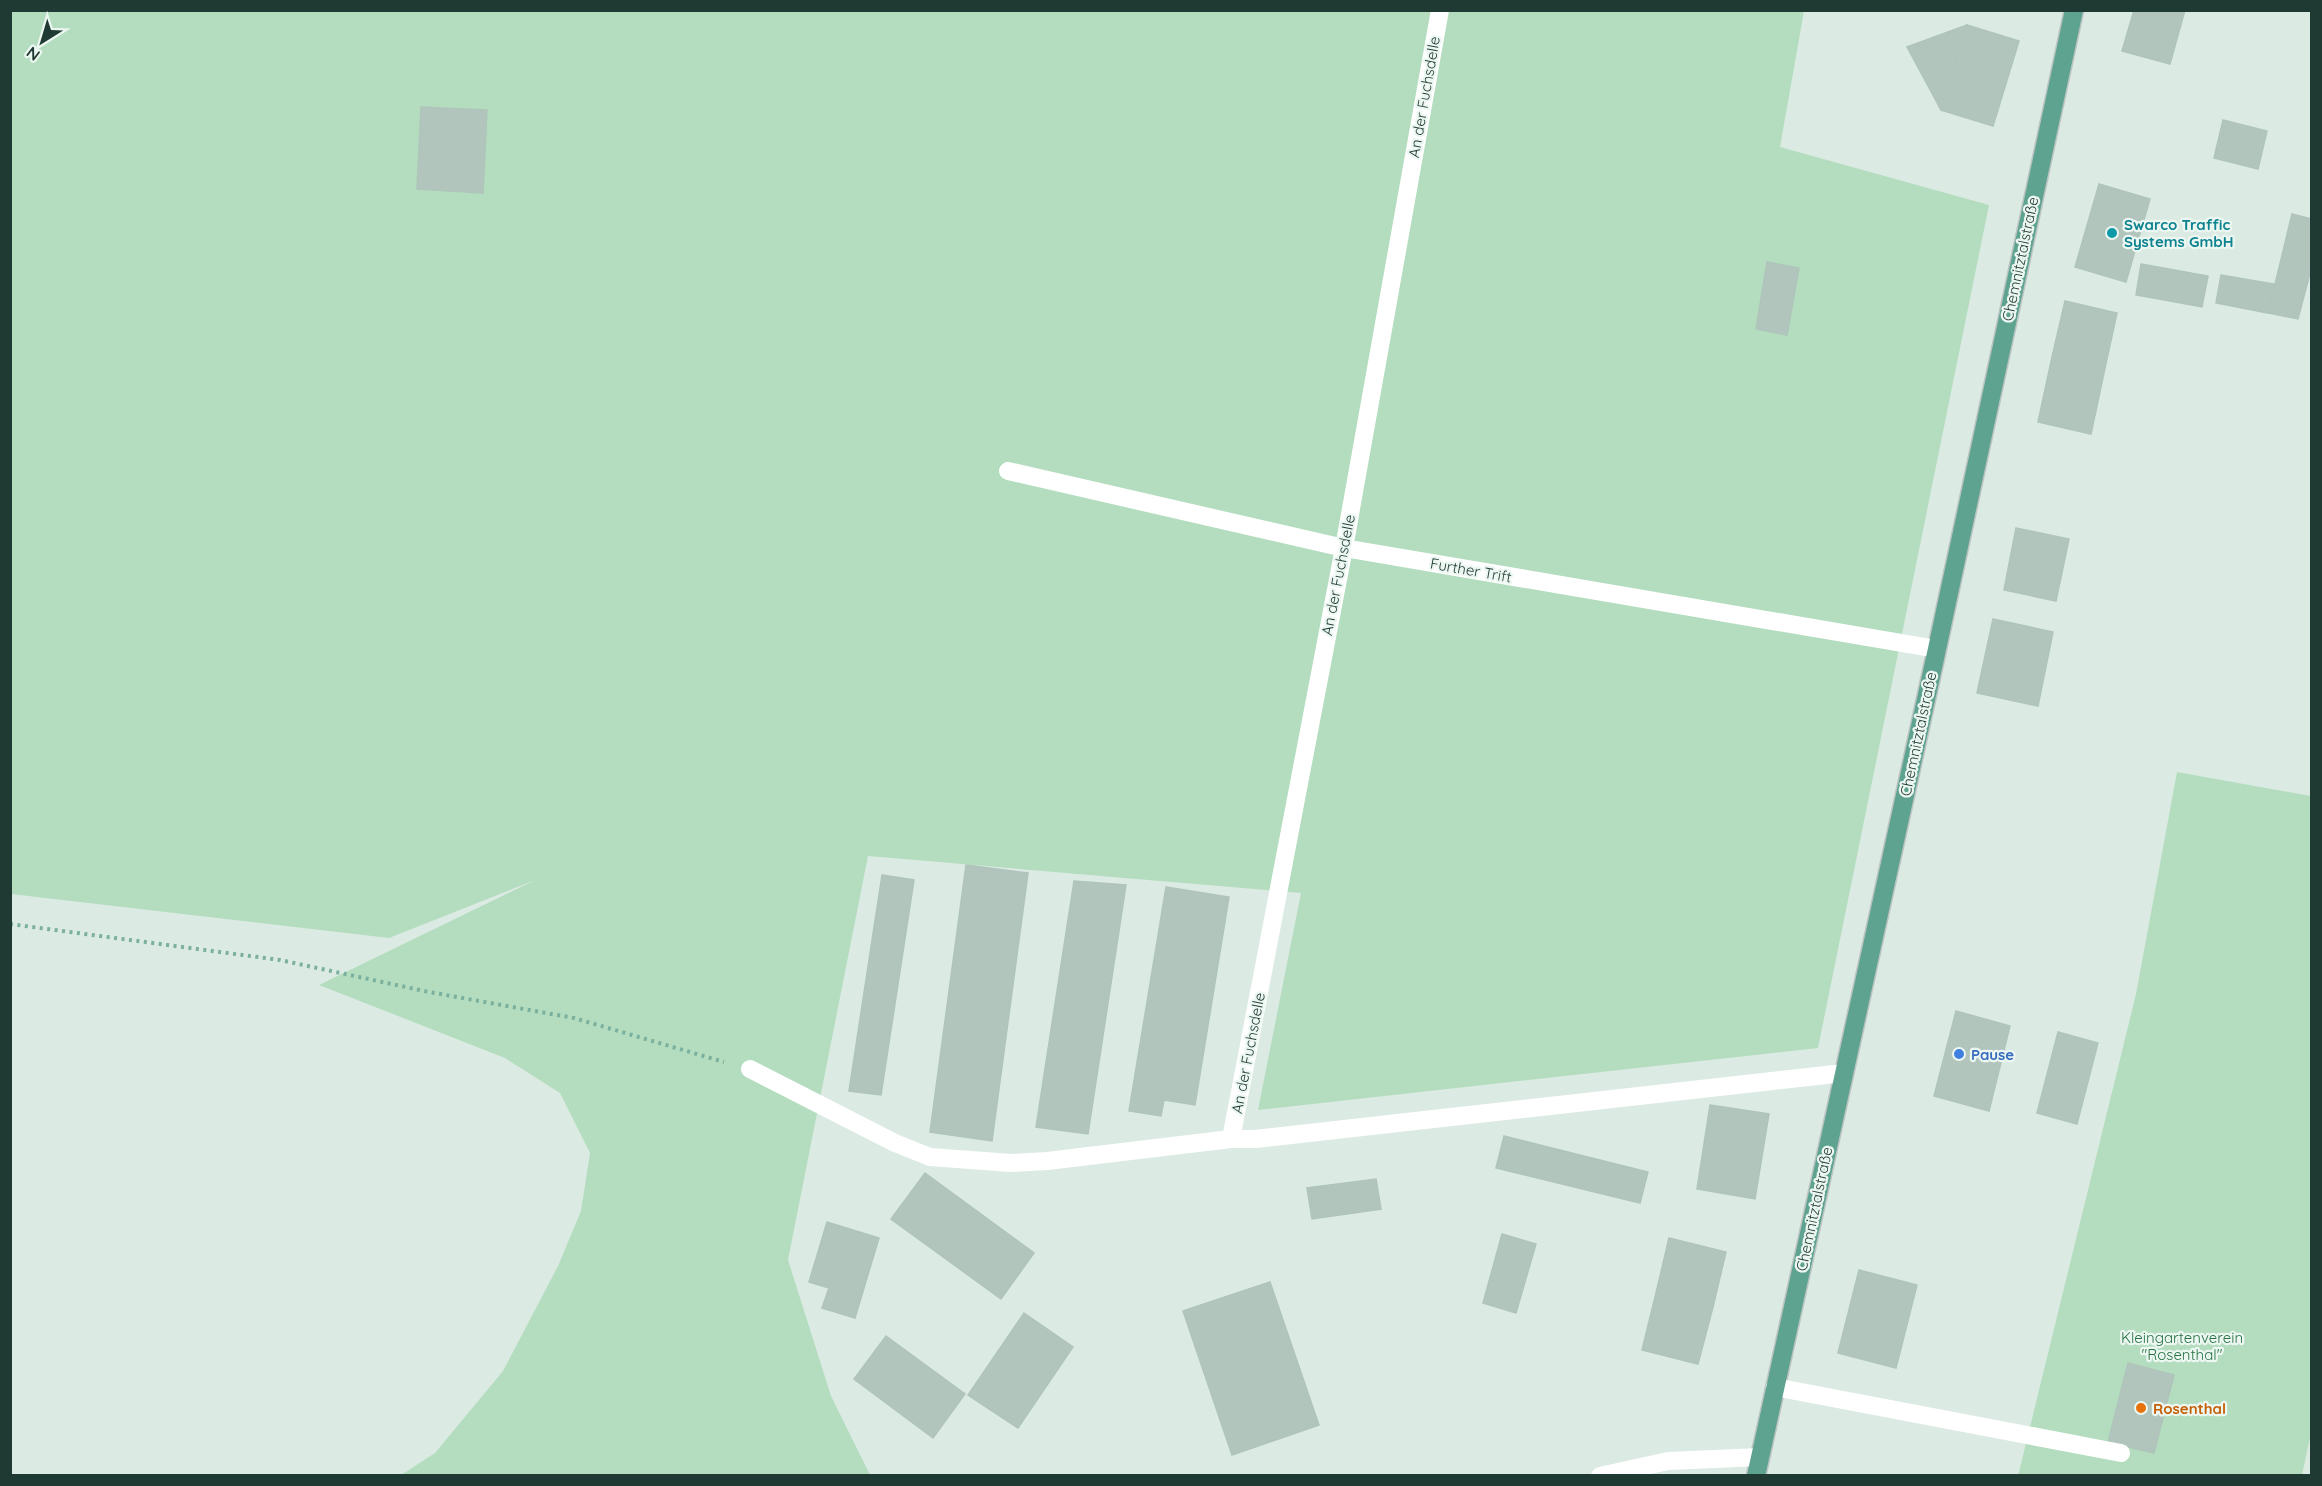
<svg xmlns="http://www.w3.org/2000/svg" width="2322" height="1486" viewBox="0 0 2322 1486" font-family="Quicksand,sans-serif">
	<rect width="100%" height="100%" fill="#dceae4"/>
	<path fill="#b3ddbe" d="M11 11H1804L1780 147 1989 205 1818 1048 1258 1110 1301 893 868 856 788 1260 831 1396 870 1475H401L435 1453 503 1371 558 1266 581 1211 590 1153 560 1093 505 1058 319 985 535 880 389 938 11 894Z
		M2177 772 2311 796 2312 1428 2302 1475 2018 1476 2136 994Z"/>
	<path fill="#b2c5bd" stroke="#afc4bb" stroke-width="1.5" d="M2134 10H2185L2170 64 2122 51Z
		M1967 25 2019 41 1993 126 1941 110Z
		M1967 25 1941 110 1907 47Z
		M421 107 487 110 483 193 417 189Z
		M2223 120 2267 131 2258 169 2214 158Z
		M2099 184 2150 199 2126 282 2075 267Z
		M2292 214 2312 219V266L2298 319 2268 313Z
		M1767 262 1799 268 1787 335 1756 329Z
		M2141 264 2208 276 2202 307 2136 295Z
		M2221 275 2274 284 2268 313 2216 303Z
		M2065 301 2117 313 2105 368 2052 357Z
		M2052 357 2105 368 2091 434 2038 422Z
		M2016 528 2069 539 2056 601 2004 590Z
		M1993 619 2053 632 2038 706 1977 693Z
		M966 865 1028 873 992 1141 930 1132Z
		M882 875 914 880 881 1095 849 1091Z
		M1074 881 1126 885 1088 1134 1036 1127Z
		M1166 887 1229 897 1195 1105 1164 1100 1161 1116 1129 1111Z
		M1956 1011 2010 1026 1989 1111 1934 1096Z
		M2058 1032 2098 1043 2077 1124 2037 1113Z
		M1710 1105 1769 1114 1755 1199 1697 1189Z
		M1504 1136 1648 1172 1640 1203 1496 1168Z
		M925 1173 1034 1253 1001 1299 891 1219Z
		M1376 1179 1381 1209 1312 1219 1307 1188Z
		M827 1222 879 1238 855 1318 822 1308 829 1288 809 1282Z
		M1502 1234 1536 1244 1516 1313 1483 1303Z
		M1669 1238 1726 1252 1713 1307 1656 1293Z
		M1859 1270 1917 1285 1896 1368 1838 1353Z
		M1270 1282 1319 1425 1232 1455 1183 1311Z
		M1656 1293 1713 1307 1698 1364 1642 1350Z
		M1024 1313 1073 1347 1018 1428 968 1395Z
		M886 1336 965 1394 933 1438 854 1379Z
		M2128 1363 2174 1375 2154 1453 2108 1442Z"/>
	<g fill="none" stroke-linecap="round" stroke-linejoin="round">
		<defs>
			<path id="major" d="M1756 1476 1937 649 2074 10"/>
		</defs>
		<use href="#major" stroke="#bcc4c2" stroke-width="21"/>
		<path stroke="#7bb09f" stroke-width="4" stroke-dasharray="3 4.5" stroke-linecap="butt" d="M10 924 280 960 429 992 574 1018 724 1062"/>
		<path stroke="#fff" stroke-width="18" d="M1008 471 1344 548 1937 649
			M750 1069 895 1143 930 1157 1011 1163 1047 1161 1231 1139H1255L1844 1073
			M1231 1139 1344 548 1440 10
			M1775 1387 2121 1453
			M1600 1476 1668 1461 1760 1457"/>
		<use href="#major" stroke="#5ea390" stroke-width="18"/>
	</g>
	<circle fill="#0f9aa8" stroke="#edf7f2" stroke-width="2" cx="2112" cy="233" r="6"/>
	<circle fill="#3f7fe0" stroke="#edf7f2" stroke-width="2" cx="1959" cy="1054" r="6"/>
	<circle fill="#e8710a" stroke="#edf7f2" stroke-width="2" cx="2141" cy="1408" r="6"/>
	<g text-anchor="middle" dominant-baseline="central" stroke-width="4.5" stroke-linejoin="round" paint-order="stroke">
		<g font-size="15" fill="#1e3a32" stroke="#edf7f2">
			<text transform="translate(1424 97) rotate(-80)">An der Fuchsdelle</text>
			<text transform="translate(2020 259) rotate(-78)">Chemnitztalstraße</text>
			<text transform="translate(1471 570) rotate(10)">Further Trift</text>
			<text transform="translate(1338 575) rotate(-79)">An der Fuchsdelle</text>
			<text transform="translate(1918 734) rotate(-78)">Chemnitztalstraße</text>
			<text transform="translate(1248 1053) rotate(-79)">An der Fuchsdelle</text>
			<text transform="translate(1814 1209) rotate(-78)">Chemnitztalstraße</text>
		</g>
		<g font-size="15" font-weight="bold" fill="#0d838f" stroke="#edf7f2" text-anchor="start">
			<text x="2124" y="224">Swarco Traffic<tspan x="2124" dy="17">Systems GmbH</tspan></text>
		</g>
		<g font-size="15" font-weight="bold" fill="#366cbe" stroke="#edf7f2" text-anchor="start">
			<text x="1971" y="1054">Pause</text>
		</g>
		<g font-size="15" fill="#257343" stroke="#edf7f2">
			<text x="2182" y="1337">Kleingartenverein<tspan x="2182" dy="17">"Rosenthal"</tspan></text>
		</g>
		<g font-size="15" font-weight="bold" fill="#c56008" stroke="#edf7f2" text-anchor="start">
			<text x="2153" y="1408">Rosenthal</text>
		</g>
	</g>
	<rect width="2322" height="1486" fill="none" stroke="#1e3a32" stroke-width="24"/>
	<g transform="translate(42 42) rotate(217)" stroke="#edf7f2" stroke-width="4.5" paint-order="stroke">
	<path d="M0-4.5L10 22L0 15L-10 22Z" fill="#1e3a32"/>
	<text y="-9" font-size="16" font-weight="bold" text-anchor="middle" fill="#1e3a32">N</text>
	</g>
</svg>
